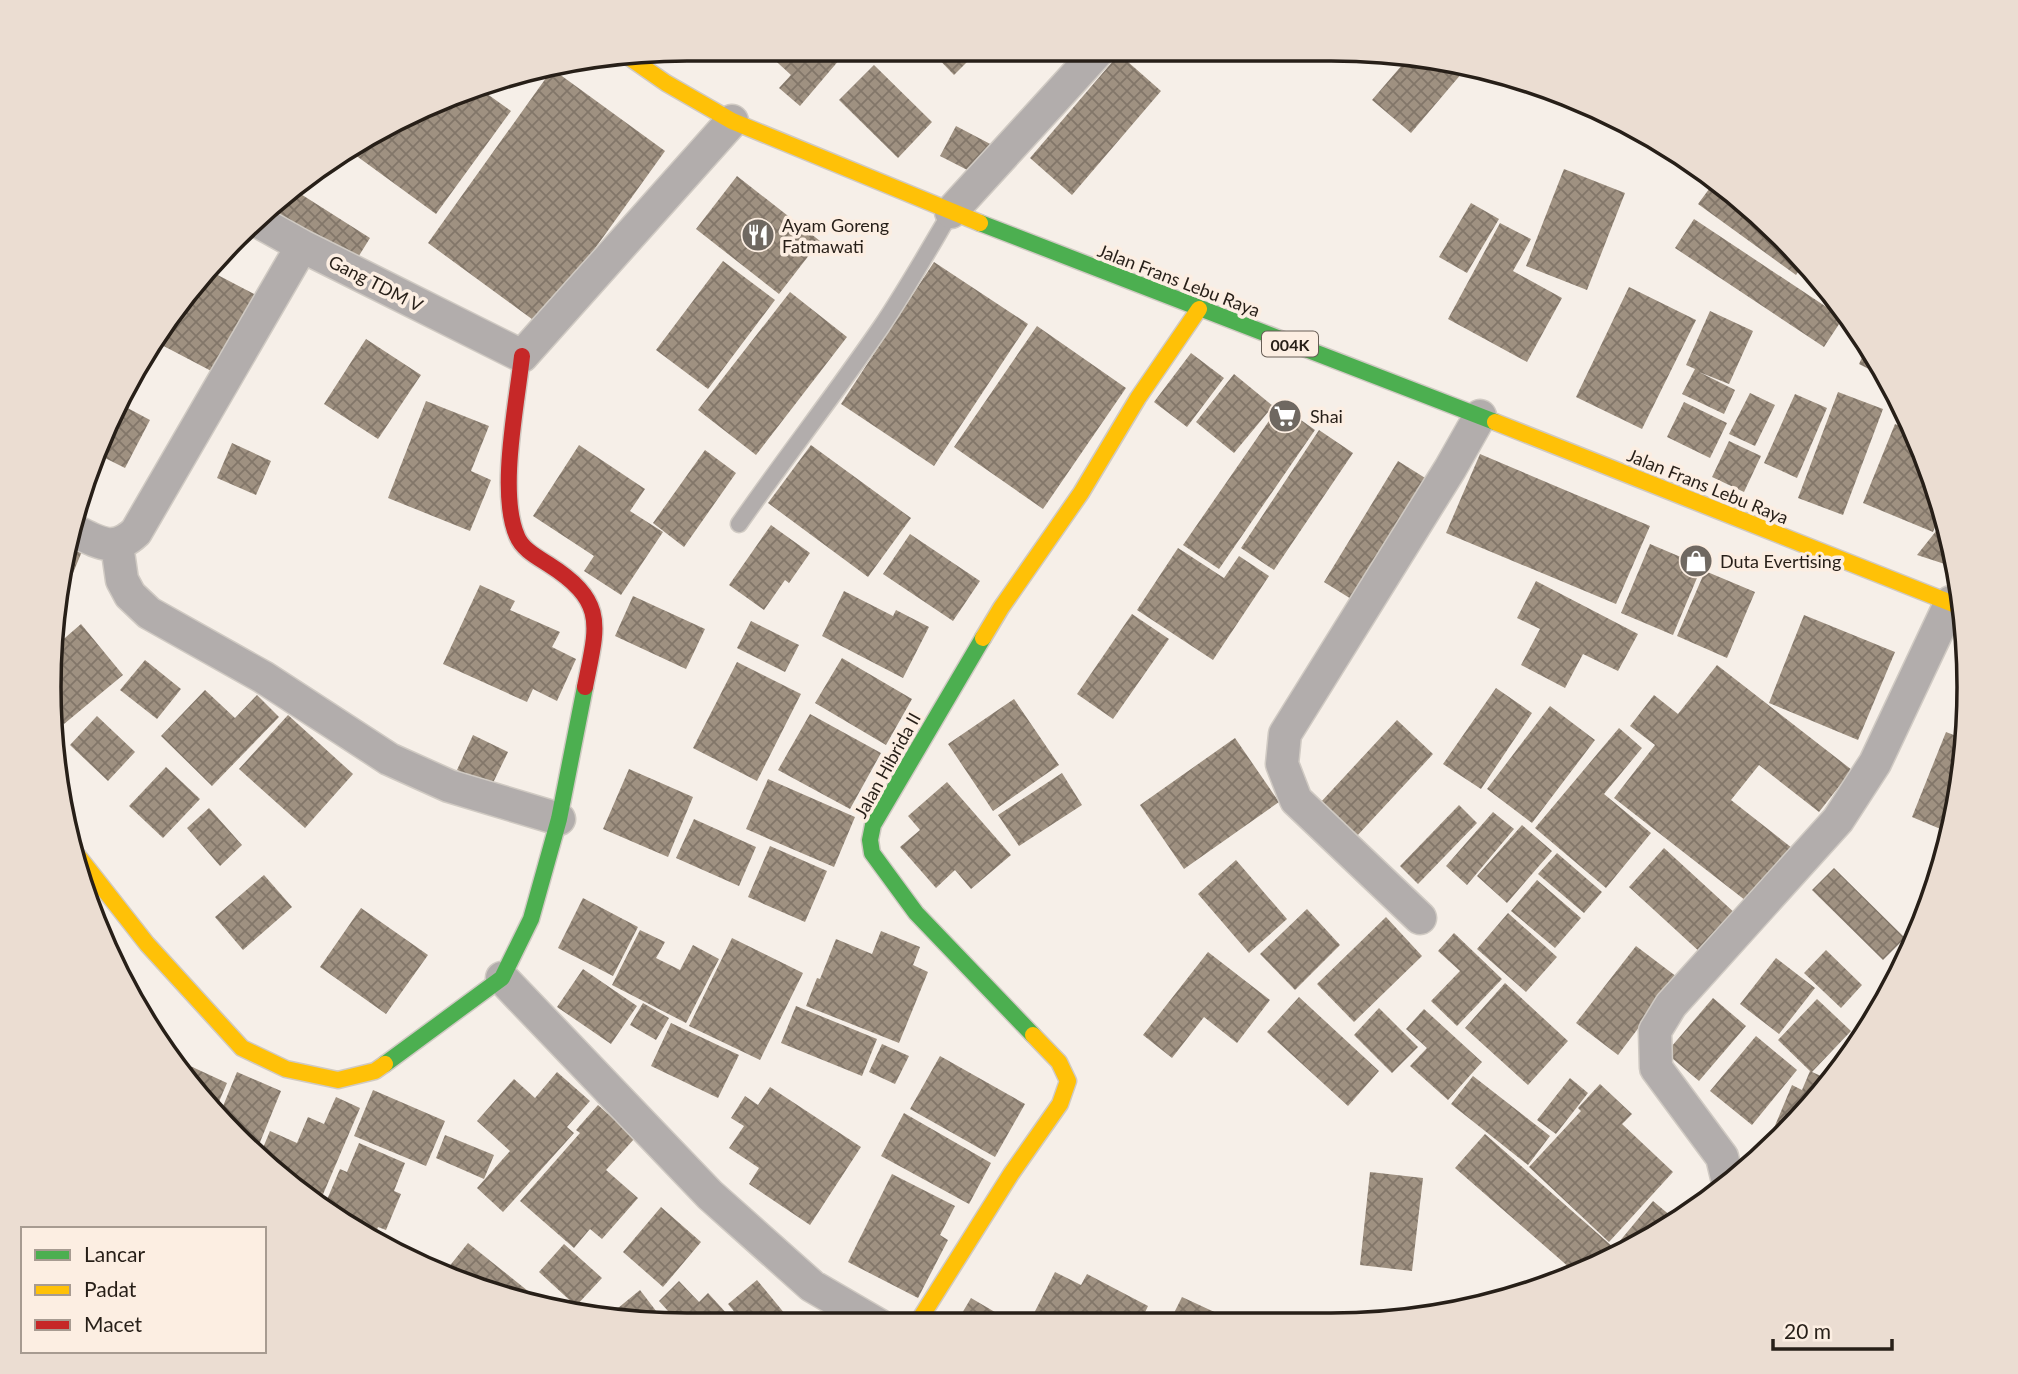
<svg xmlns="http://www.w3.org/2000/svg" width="2018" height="1374" viewBox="0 0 2018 1374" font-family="Lato,sans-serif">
	<defs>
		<pattern id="building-cross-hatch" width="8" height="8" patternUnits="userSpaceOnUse" patternTransform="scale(1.75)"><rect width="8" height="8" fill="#9f9181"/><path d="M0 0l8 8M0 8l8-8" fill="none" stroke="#827669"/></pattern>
	</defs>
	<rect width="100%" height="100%" fill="#f6efe8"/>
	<path fill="url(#building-cross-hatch)" d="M766 49H828L840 59 800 106 779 88 791 75 765 51Z
		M929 49H980L954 75Z
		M1119 54 1161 91 1072 195 1030 158Z
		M1409 57 1455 61 1468 66 1411 133 1372 100Z
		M874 65 932 122 898 158 839 100Z
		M551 71H555L665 151 540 325 428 243Z
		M476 86 511 111 436 214 347 149Z
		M956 126 996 147 981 177 940 156Z
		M1564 169 1625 193 1587 290 1526 266Z
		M737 176 820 241 779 294 696 229Z
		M1712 185 1782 236 1804 263 1796 275 1698 204Z
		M296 191 370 238 352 267 269 216Z
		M1471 203 1499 219 1467 273 1439 257Z
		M1694 219 1843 318 1824 347 1675 248Z
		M1500 223 1531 239 1513 271 1562 298 1527 362 1448 319Z
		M723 261 775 300 708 389 656 350Z
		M934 262 1028 324 934 466 841 404Z
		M210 271 256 295 215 373 156 342 181 298Z
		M1629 287 1696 320 1642 429 1576 397Z
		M790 292 847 337 756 455 698 410Z
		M1710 311 1753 331 1729 384 1699 372 1735 390 1724 414 1682 394 1695 369 1686 365Z
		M1037 326 1126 388 1043 509 954 447Z
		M366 339 421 375 378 439 324 404Z
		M1868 345 1885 376V377L1859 364Z
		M1191 353 1224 378 1187 427 1154 402Z
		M1234 374 1273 406 1234 453 1196 422Z
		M1838 392 1883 409 1843 515 1798 498Z
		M1750 393 1775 405 1755 446 1729 434Z
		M1795 394 1827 408 1797 478 1764 463Z
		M426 401 489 426 471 471 491 480 470 531 388 498Z
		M1684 402 1727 423 1710 458 1667 437Z
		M120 404 150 420 125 468 95 453 97 443Z
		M1280 405 1315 430 1219 569 1183 545Z
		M1895 424 1915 432 1920 442 1941 512 1933 532 1863 503Z
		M1319 430 1353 453 1274 570 1241 548Z
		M1729 441 1761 456 1744 492 1712 477Z
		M232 443 271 461 256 495 217 478Z
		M579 445 645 489 630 511 663 532 621 595 584 571 594 556 533 516Z
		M811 445 911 518 868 577 768 503Z
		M705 450 736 473 684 547 653 523Z
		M1480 454 1650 526 1616 604 1446 533Z
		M1398 461 1430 481 1356 602 1324 582Z
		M1944 521 1957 562V568L1917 555Z
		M771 525 810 553 789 583 785 580 764 610 729 585Z
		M910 534 980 581 953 621 883 574Z
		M1650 544 1702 566 1673 635 1621 613Z
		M74 545 83 549 63 597 62 596Z
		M1178 548 1224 578 1239 556 1269 576 1213 660 1137 610Z
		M1705 571 1755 592 1727 658 1677 636Z
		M1536 581 1638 634 1618 671 1583 654 1565 688 1521 665 1540 629 1517 618Z
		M480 585 515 601 510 610 560 632 552 647 576 659 557 701 533 689 527 702 443 664Z
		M844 591 893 616 896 610 929 627 903 678 822 636Z
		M633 596 705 629 686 669 615 636Z
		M1132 614 1169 639 1113 719 1077 694Z
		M1804 615 1895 652 1858 740 1769 703Z
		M751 621 799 645 785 672 737 648Z
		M81 624 123 675 64 724 55 713 51 650Z
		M842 658 912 699 886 745 815 703Z
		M145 660 181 689 157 719 120 690Z
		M737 662 801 694 757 781 693 748Z
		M1717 665 1852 770 1819 812 1759 765 1731 800 1792 848 1750 904 1614 798 1655 745 1630 726 1654 695 1678 714Z
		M1496 688 1532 713 1481 789 1443 764Z
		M205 690 235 718 257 695 279 717 212 786 161 736Z
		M1014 699 1059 765 993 811 948 744Z
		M1550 706 1595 740 1532 823 1487 789Z
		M810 714 881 753 850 809 778 770Z
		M288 715 353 774 305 828 239 769Z
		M97 716 135 752 108 781 70 745Z
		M1397 720 1433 754 1356 837 1320 803Z
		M1619 728 1642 748 1604 794 1651 833 1606 888 1535 828Z
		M1946 732 1964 739 1957 811 1950 833 1912 817Z
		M473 735 508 752 491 787 457 770Z
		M1235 738 1279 802 1184 869 1140 805Z
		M166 767 200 799 163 838 129 806Z
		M629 769 693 797 668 857 603 829Z
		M1062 773 1082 805 1019 846 998 815Z
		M768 779 855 817 834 867 746 829Z
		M947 782 1011 855 971 889 955 870 936 888 900 847 920 830 908 816Z
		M1459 805 1477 823 1418 884 1400 866Z
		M209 808 242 845 220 866 187 828Z
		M1493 812 1514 829 1467 885 1446 866Z
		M694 819 756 847 739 886 676 858Z
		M1522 825 1552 851 1507 903 1477 876Z
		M770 846 827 871 805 922 748 897Z
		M1664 848 1737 915 1702 954 1629 887Z
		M1557 853 1602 892 1584 913 1538 874Z
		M1236 860 1287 919 1249 953 1198 894Z
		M1834 868 1905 938 1883 960 1812 890Z
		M264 875 292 907 243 950 215 917Z
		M1537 880 1581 918 1555 948 1511 911Z
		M583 898 638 927 613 976 558 948Z
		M361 908 428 955 386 1014 320 967Z
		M1307 909 1340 945 1295 990 1260 954Z
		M1508 913 1557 957 1526 992 1477 949Z
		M1386 917 1422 956 1354 1022 1317 984Z
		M640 930 665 942 656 958 680 970 693 945 719 959 686 1023 612 985Z
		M881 931 920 947 913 965 928 972 899 1043 806 1006 817 978 820 979 836 939 872 954Z
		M1454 933 1502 979 1457 1026 1431 1001 1460 971 1438 951Z
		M732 938 803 973 760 1060 689 1026Z
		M1636 946 1677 977 1618 1055 1576 1023Z
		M1826 950 1862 985 1841 1008 1804 973Z
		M1208 952 1270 1000 1237 1043 1204 1017 1172 1058 1143 1035Z
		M1776 958 1815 988 1779 1034 1740 1004Z
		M583 969 637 1006 611 1044 557 1007Z
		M1505 983 1568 1041 1528 1085 1465 1028Z
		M1299 997 1379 1071 1348 1106 1267 1032Z
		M1713 998 1746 1026 1699 1081 1666 1053Z
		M1817 999 1851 1031 1812 1072 1830 1080 1787 1133 1774 1128 1792 1085 1802 1090 1810 1071 1778 1040Z
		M643 1003 669 1018 656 1040 630 1025Z
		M796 1006 877 1039 862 1076 781 1043Z
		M1379 1008 1418 1047 1392 1073 1354 1035Z
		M1424 1009 1482 1062 1448 1100 1410 1066 1427 1048 1406 1029Z
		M671 1023 739 1055 718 1098 651 1066Z
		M1756 1036 1797 1070 1752 1125 1710 1091Z
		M882 1044 909 1056 895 1084 869 1072Z
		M940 1056 1025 1104 995 1157 910 1109Z
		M175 1059 227 1083 215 1111 191 1079Z
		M237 1072 281 1091 256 1152 236 1138 219 1116Z
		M557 1072 590 1101 567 1127 574 1133 503 1212 477 1188 510 1151 477 1121 514 1079 535 1098Z
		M1473 1076 1550 1136 1528 1165 1451 1104Z
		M1570 1078 1588 1093 1556 1134 1537 1120Z
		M1600 1084 1632 1114 1622 1124 1673 1172 1609 1242 1529 1167 1581 1111 1578 1108Z
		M770 1087 861 1147 810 1225 749 1184 759 1168 729 1148 744 1126 731 1118 745 1096 758 1105Z
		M373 1090 445 1121 426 1166 354 1136Z
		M336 1097 360 1108 321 1199 260 1155 270 1131 297 1143 308 1117 324 1124Z
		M598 1105 635 1138 606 1170 638 1198 602 1239 590 1229 574 1248 520 1201 580 1133 576 1130Z
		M904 1113 991 1163 969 1204 881 1156Z
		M1485 1134 1614 1248 1653 1201 1678 1222 1578 1275 1455 1168Z
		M445 1135 494 1155 484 1179 436 1158Z
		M359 1143 405 1163 394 1191 401 1194 386 1230 378 1227 374 1237 326 1202 340 1169 347 1172Z
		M1370 1172 1423 1178 1412 1271 1360 1265Z
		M892 1174 955 1206 940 1235 948 1240 918 1298 848 1262Z
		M661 1207 701 1242 663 1287 623 1252Z
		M468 1243 548 1307V1308L444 1273Z
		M564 1244 602 1278 576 1306 539 1272Z
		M1055 1272 1081 1285 1087 1274 1148 1306 1139 1325H1028Z
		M757 1280 790 1320 783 1325H745L728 1304Z
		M679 1281 699 1302 708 1293 729 1316 720 1325 676 1324 678 1322 659 1301Z
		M640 1290 663 1320 660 1322 607 1317Z
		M1182 1297 1236 1322 1234 1325H1168Z
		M971 1298 1017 1325H955Z"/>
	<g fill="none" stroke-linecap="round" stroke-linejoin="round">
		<defs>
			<path id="lane" d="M739 524C785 458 835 394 881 327 906 290 928 251 951 212"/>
			<path id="street" d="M951 212 1100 49
				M261 223 302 246 522 356 732 121
				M77 532C101 544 115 552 136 532L302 246
				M117 545 122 580 130 595 149 613 263 677 389 759 449 786 559 819
				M1420 918 1296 800 1282 764 1285 734 1450 469 1480 416
				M502 978 710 1195 812 1286 879 1325
				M1728 1182 1722 1157 1656 1068 1655 1031 1671 1005 1838 820 1875 763 1951 602"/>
			<path id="fast" d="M980 223 1495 422
				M983 638 873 825 870 840 872 853 916 913 1033 1035
				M385 1064 502 978 531 919 559 819 585 687"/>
			<path id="slow" d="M630 58 666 83 732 121 980 223
				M1495 422 1961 607
				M983 638 1001 608 1081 493 1138 398 1199 309
				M78 856 147 944 242 1048 286 1069 338 1080 375 1071 385 1064
				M916 1325 1011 1174 1060 1104 1068 1081 1059 1062 1033 1035"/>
			<path id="jam" d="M522 356C517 403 498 493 517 536 522 549 537 557 548 564 608 602 597 626 585 687"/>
		</defs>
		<use href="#lane" stroke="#d0cac3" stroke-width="19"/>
		<use href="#street" stroke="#d0cac3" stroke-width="35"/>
		<use href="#fast" stroke="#d0cac3" stroke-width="19"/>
		<use href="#slow" stroke="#d0cac3" stroke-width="19"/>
		<use href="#jam" stroke="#d0cac3" stroke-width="19"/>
		<use href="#lane" stroke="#b2adac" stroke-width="16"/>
		<use href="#street" stroke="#b2adac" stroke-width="32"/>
		<use href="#fast" stroke="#4caf50" stroke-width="16"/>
		<use href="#slow" stroke="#ffc107" stroke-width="16"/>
		<use href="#jam" stroke="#c62828" stroke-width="16"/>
	</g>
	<defs>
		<symbol id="restaurant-disc" viewBox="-11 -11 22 22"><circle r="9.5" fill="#6f6861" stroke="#fceee2"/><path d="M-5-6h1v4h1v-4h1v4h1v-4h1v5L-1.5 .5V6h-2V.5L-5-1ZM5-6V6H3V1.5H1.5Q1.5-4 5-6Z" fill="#fff"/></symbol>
		<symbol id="supermarket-disc" viewBox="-11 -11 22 22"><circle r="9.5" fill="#6f6861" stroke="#fceee2"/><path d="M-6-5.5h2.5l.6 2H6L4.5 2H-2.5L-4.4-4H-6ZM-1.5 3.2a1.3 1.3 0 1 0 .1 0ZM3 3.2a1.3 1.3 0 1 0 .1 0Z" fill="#fff"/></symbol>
		<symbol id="shop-disc" viewBox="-11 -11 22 22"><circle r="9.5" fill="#6f6861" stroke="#fceee2"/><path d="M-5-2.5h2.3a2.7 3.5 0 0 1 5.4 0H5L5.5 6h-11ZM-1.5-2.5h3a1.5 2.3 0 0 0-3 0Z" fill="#fff"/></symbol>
	</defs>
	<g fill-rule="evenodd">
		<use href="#restaurant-disc" x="739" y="216" width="38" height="38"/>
		<use href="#supermarket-disc" x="1266" y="397" width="38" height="38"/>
		<use href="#shop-disc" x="1677" y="542" width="38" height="38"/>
	</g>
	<g text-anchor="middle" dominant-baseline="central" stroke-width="7" stroke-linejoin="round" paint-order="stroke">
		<rect fill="#fceee2" stroke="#675d55" stroke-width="2" x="1262" y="331.5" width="56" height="25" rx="5"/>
		<g font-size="16" font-weight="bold" fill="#271f18">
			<text x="1290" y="344">004K</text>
		</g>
		<g font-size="18" fill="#271f18" stroke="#fceee2" text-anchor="start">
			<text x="782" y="225">Ayam Goreng<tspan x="782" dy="21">Fatmawati</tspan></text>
			<text x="1310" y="416">Shai</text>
			<text x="1720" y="561">Duta Evertising</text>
		</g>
		<g font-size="18" fill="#271f18" stroke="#fceee2">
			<text transform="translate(1179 280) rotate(21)">Jalan Frans Lebu Raya</text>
			<text transform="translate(376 283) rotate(27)">Gang TDM V</text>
			<text transform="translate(1708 486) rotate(22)">Jalan Frans Lebu Raya</text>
			<text transform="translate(887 765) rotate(-61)">Jalan Hibrida II</text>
		</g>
	</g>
	<path d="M0 0H2018V1374H0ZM687 61H1331A626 626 0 0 1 1957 687V687A626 626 0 0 1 1331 1313H687A626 626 0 0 1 61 687V687A626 626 0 0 1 687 61Z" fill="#ebddd2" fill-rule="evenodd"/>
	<path fill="none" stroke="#271f18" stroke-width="3.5" d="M687 61H1331A626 626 0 0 1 1957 687V687A626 626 0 0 1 1331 1313H687A626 626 0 0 1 61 687V687A626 626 0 0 1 687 61Z"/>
	<rect x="21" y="1227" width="245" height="126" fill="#fceee2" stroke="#a79b91" stroke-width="2"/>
	<rect x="35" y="1250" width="35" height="10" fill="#4caf50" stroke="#a79b91" stroke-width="2"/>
	<text x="84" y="1262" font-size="21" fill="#271f18">Lancar</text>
	<rect x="35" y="1285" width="35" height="10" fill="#ffc107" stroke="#a79b91" stroke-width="2"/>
	<text x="84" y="1297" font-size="21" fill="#271f18">Padat</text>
	<rect x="35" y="1320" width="35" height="10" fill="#c62828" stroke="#a79b91" stroke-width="2"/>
	<text x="84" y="1332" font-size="21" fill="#271f18">Macet</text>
	<path d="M1773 1339v10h119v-10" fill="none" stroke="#271f18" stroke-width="3.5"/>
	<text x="1784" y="1339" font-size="21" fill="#271f18" stroke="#fceee2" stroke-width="5" paint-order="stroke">20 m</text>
</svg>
